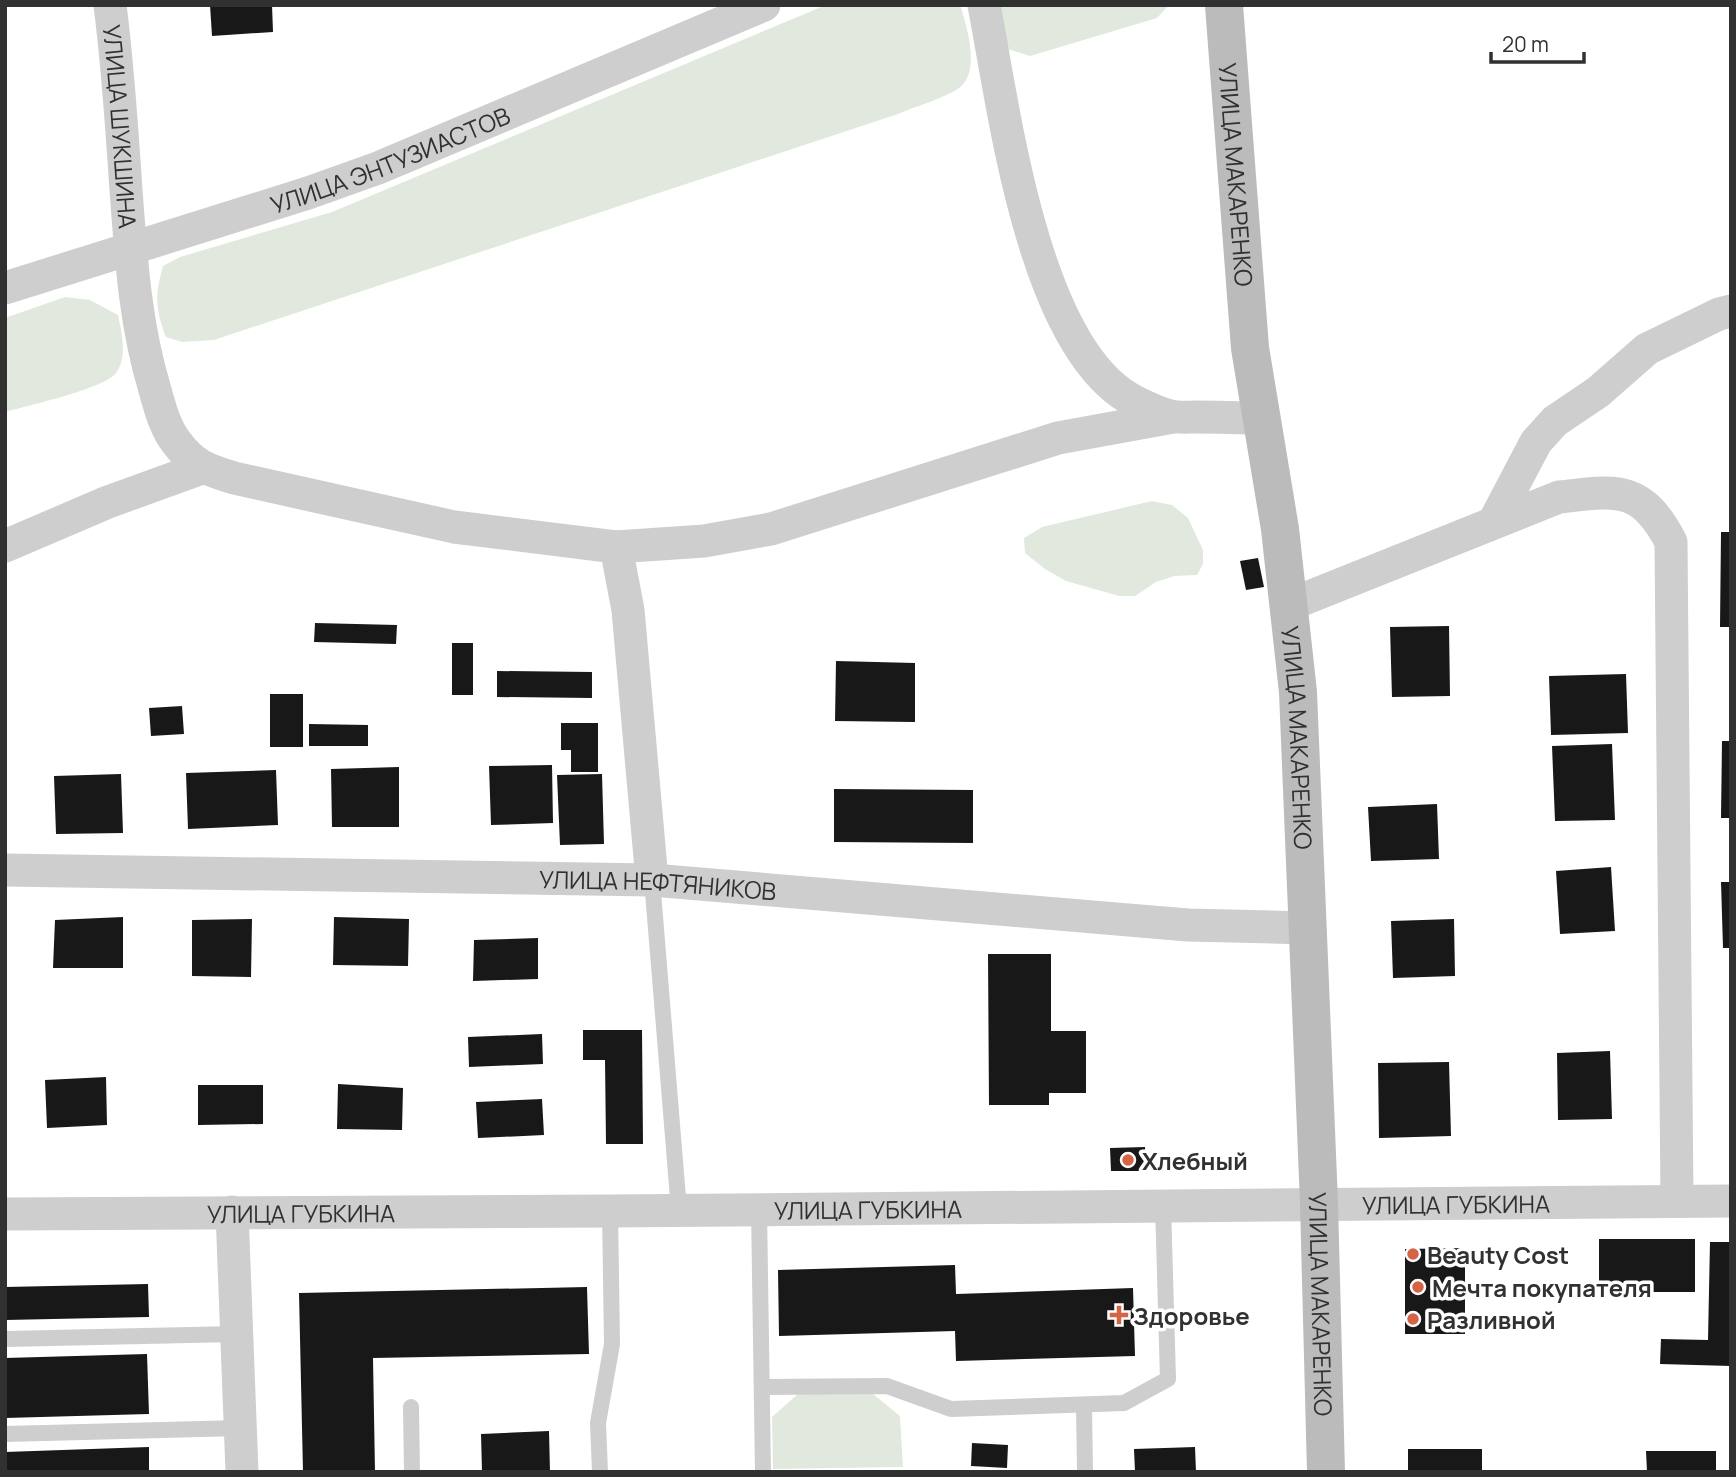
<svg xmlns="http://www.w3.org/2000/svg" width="1736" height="1477" viewBox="0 0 1736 1477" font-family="Manrope,sans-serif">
	<rect width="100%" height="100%" fill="#fff"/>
	<path fill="#e1e9de" d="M826 5H960C967 26 981 72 959 88 943 99 916 106 898 114L214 340 182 342 166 337C155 310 155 294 163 266L180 257 332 212Z
		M995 5H1169L1157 18 1030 56 1008 49Z
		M65 297 90 300 118 315C122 334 128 359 115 374 102 389 27 406 5 412V318Z
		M1152 501 1172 505 1188 518 1203 550V564L1197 575 1174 576 1156 582 1135 596H1119L1066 581 1045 569 1025 553 1024 538 1042 527Z
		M798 1394H873L900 1416 903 1467 773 1469 772 1417Z"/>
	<path fill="#181818" d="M210 5H272L273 32 212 36Z
		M1721 532H1731V627H1720Z
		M1258 558 1264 587 1246 590 1240 561Z
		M315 623 397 625 396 644 314 642Z
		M1449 626 1450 696 1392 697 1390 627Z
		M452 643H473V695H452Z
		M836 661 915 663V722L835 721Z
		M497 671 592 672V698L497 697Z
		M1626 674 1628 733 1551 735 1549 676Z
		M270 694H303V747H270Z
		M182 706 184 734 151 736 149 708Z
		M561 723H598V772H571V750H561Z
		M309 724 368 725V746H309Z
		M1722 741H1731V818H1721Z
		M1612 744 1615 820 1555 821 1552 746Z
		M552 765 553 823 491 825 489 766Z
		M399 767V827H332L331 769Z
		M276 770 278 825 188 829 186 773Z
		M121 774 123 833 56 834 54 776Z
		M602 774 604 844 560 845 557 775Z
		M834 789 973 790V843L834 842Z
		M1437 804 1439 859 1371 861 1368 807Z
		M1611 867 1615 931 1560 934 1556 871Z
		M1721 882H1731V948H1723Z
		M123 917V968H53L55 920Z
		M334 917 409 919 408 966 333 965Z
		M252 919 251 977 192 976V920Z
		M1454 919 1455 976 1393 978 1391 921Z
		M538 938V979L473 981 474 940Z
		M988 954H1051V1031H1086V1093H1049V1105H989Z
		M583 1030H642L643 1144H606L605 1060H583Z
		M542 1034 543 1064 469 1067 468 1037Z
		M1610 1051 1612 1119 1558 1120 1557 1053Z
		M1449 1062 1451 1136 1379 1138 1378 1063Z
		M106 1077 107 1125 47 1128 45 1080Z
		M338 1084 403 1088 402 1130 337 1129Z
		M198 1085H263V1124L198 1125Z
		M542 1099 544 1135 478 1138 476 1102Z
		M1145 1147 1146 1171H1111L1110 1148Z
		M1599 1239H1695V1292H1599Z
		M1710 1242H1731V1366L1660 1364 1661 1339 1708 1340Z
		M1465 1248V1334H1405V1249Z
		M955 1265 956 1294 1133 1288 1135 1356 956 1361 955 1331 779 1336 778 1270Z
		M148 1284 149 1317 5 1320V1287Z
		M587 1287 589 1354 373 1358 375 1472H303L299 1293Z
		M147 1354 149 1414 5 1418V1358Z
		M549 1431 550 1472H482L481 1434Z
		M972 1443 1008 1445 1007 1468 971 1466Z
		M149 1447V1472H5V1452Z
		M1195 1447 1196 1472H1135L1134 1449Z
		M1408 1449H1482V1472H1408Z
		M1646 1451H1716V1472H1647Z"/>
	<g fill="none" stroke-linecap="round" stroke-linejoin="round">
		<path stroke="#cecece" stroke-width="16" d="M652 880 679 1210
			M759 1209 763 1472
			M5 1339 236 1334
			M762 1387 887 1386 951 1409 1124 1403 1168 1379 1163 1205
			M1084 1406 1085 1472
			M411 1407 412 1472
			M5 1434 240 1428
			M600 1472 598 1423 612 1344 610 1211"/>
		<g stroke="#cecece" stroke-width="33">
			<path id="s1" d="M110 5C118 67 122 129 126 190 131 257 135 325 155 390 160 408 165 428 177 443 194 466 208 470 234 478L454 527 616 547 628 610 652 880"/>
			<path d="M984 5C1004 108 1033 352 1136 402 1146 407 1159 413 1170 416 1179 418 1188 417 1197 417 1218 417 1239 418 1261 418"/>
			<path id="s2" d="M5 288 308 193 378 168 764 5"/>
			<path d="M1494 522 1536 442 1555 421 1598 392 1647 349 1719 314 1731 311"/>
			<path d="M5 546 108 502 202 468"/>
			<path d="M616 547 704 541 771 529 1058 438 1173 417"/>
			<path d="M1289 605 1559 497C1616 491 1641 484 1671 542L1677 1200"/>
			<path id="s3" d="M5 870 652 880 1188 925 1308 928"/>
			<path d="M232 1212 242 1472"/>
			<path id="s4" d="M5 1214 610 1211 1731 1201"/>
		</g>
		<path stroke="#bbb" stroke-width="38" id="s5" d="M1224 5 1250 348 1280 529 1298 692 1319 1203 1326 1472"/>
	</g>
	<g fill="#d56447" stroke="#fff" stroke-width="2.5">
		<circle cx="1128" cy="1160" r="7"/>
		<circle cx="1413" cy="1254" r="7"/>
		<circle cx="1418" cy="1287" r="7"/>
		<path d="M1115.5 1304.5h7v7h7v7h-7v7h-7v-7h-7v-7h7z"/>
		<circle cx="1413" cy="1319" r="7"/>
	</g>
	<g text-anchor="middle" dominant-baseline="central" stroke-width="7" stroke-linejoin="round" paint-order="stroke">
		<g font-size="24" fill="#313131" stroke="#fff">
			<text stroke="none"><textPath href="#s1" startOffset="122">УЛИЦА ШУКШИНА</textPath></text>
			<text stroke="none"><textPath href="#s2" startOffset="406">УЛИЦА ЭНТУЗИАСТОВ</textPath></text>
			<text stroke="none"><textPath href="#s5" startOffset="170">УЛИЦА МАКАРЕНКО</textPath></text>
			<text stroke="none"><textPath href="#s5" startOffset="737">УЛИЦА МАКАРЕНКО</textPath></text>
			<text stroke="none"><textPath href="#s3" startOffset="653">УЛИЦА НЕФТЯНИКОВ</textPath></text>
			<text stroke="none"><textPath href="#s4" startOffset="1451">УЛИЦА ГУБКИНА</textPath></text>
			<text stroke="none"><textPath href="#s4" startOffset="863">УЛИЦА ГУБКИНА</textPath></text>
			<text stroke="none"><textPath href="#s4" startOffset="296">УЛИЦА ГУБКИНА</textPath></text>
			<text stroke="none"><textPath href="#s5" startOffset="1304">УЛИЦА МАКАРЕНКО</textPath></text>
		</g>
		<g font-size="24" font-weight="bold" fill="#313131" stroke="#fff" text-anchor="start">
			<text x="1142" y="1160">Хлебный</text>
			<text x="1427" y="1254">Beauty Cost</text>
			<text x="1432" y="1287">Мечта покупателя</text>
			<text x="1133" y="1315">Здоровье</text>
			<text x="1427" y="1319">Разливной</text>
		</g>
	</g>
	<rect width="1736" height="1477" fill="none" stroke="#313131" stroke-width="14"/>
	<path d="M1491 52v10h93v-10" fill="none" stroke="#313131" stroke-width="3.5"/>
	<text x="1502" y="52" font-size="21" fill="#313131" stroke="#ffffff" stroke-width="5" paint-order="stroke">20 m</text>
</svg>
